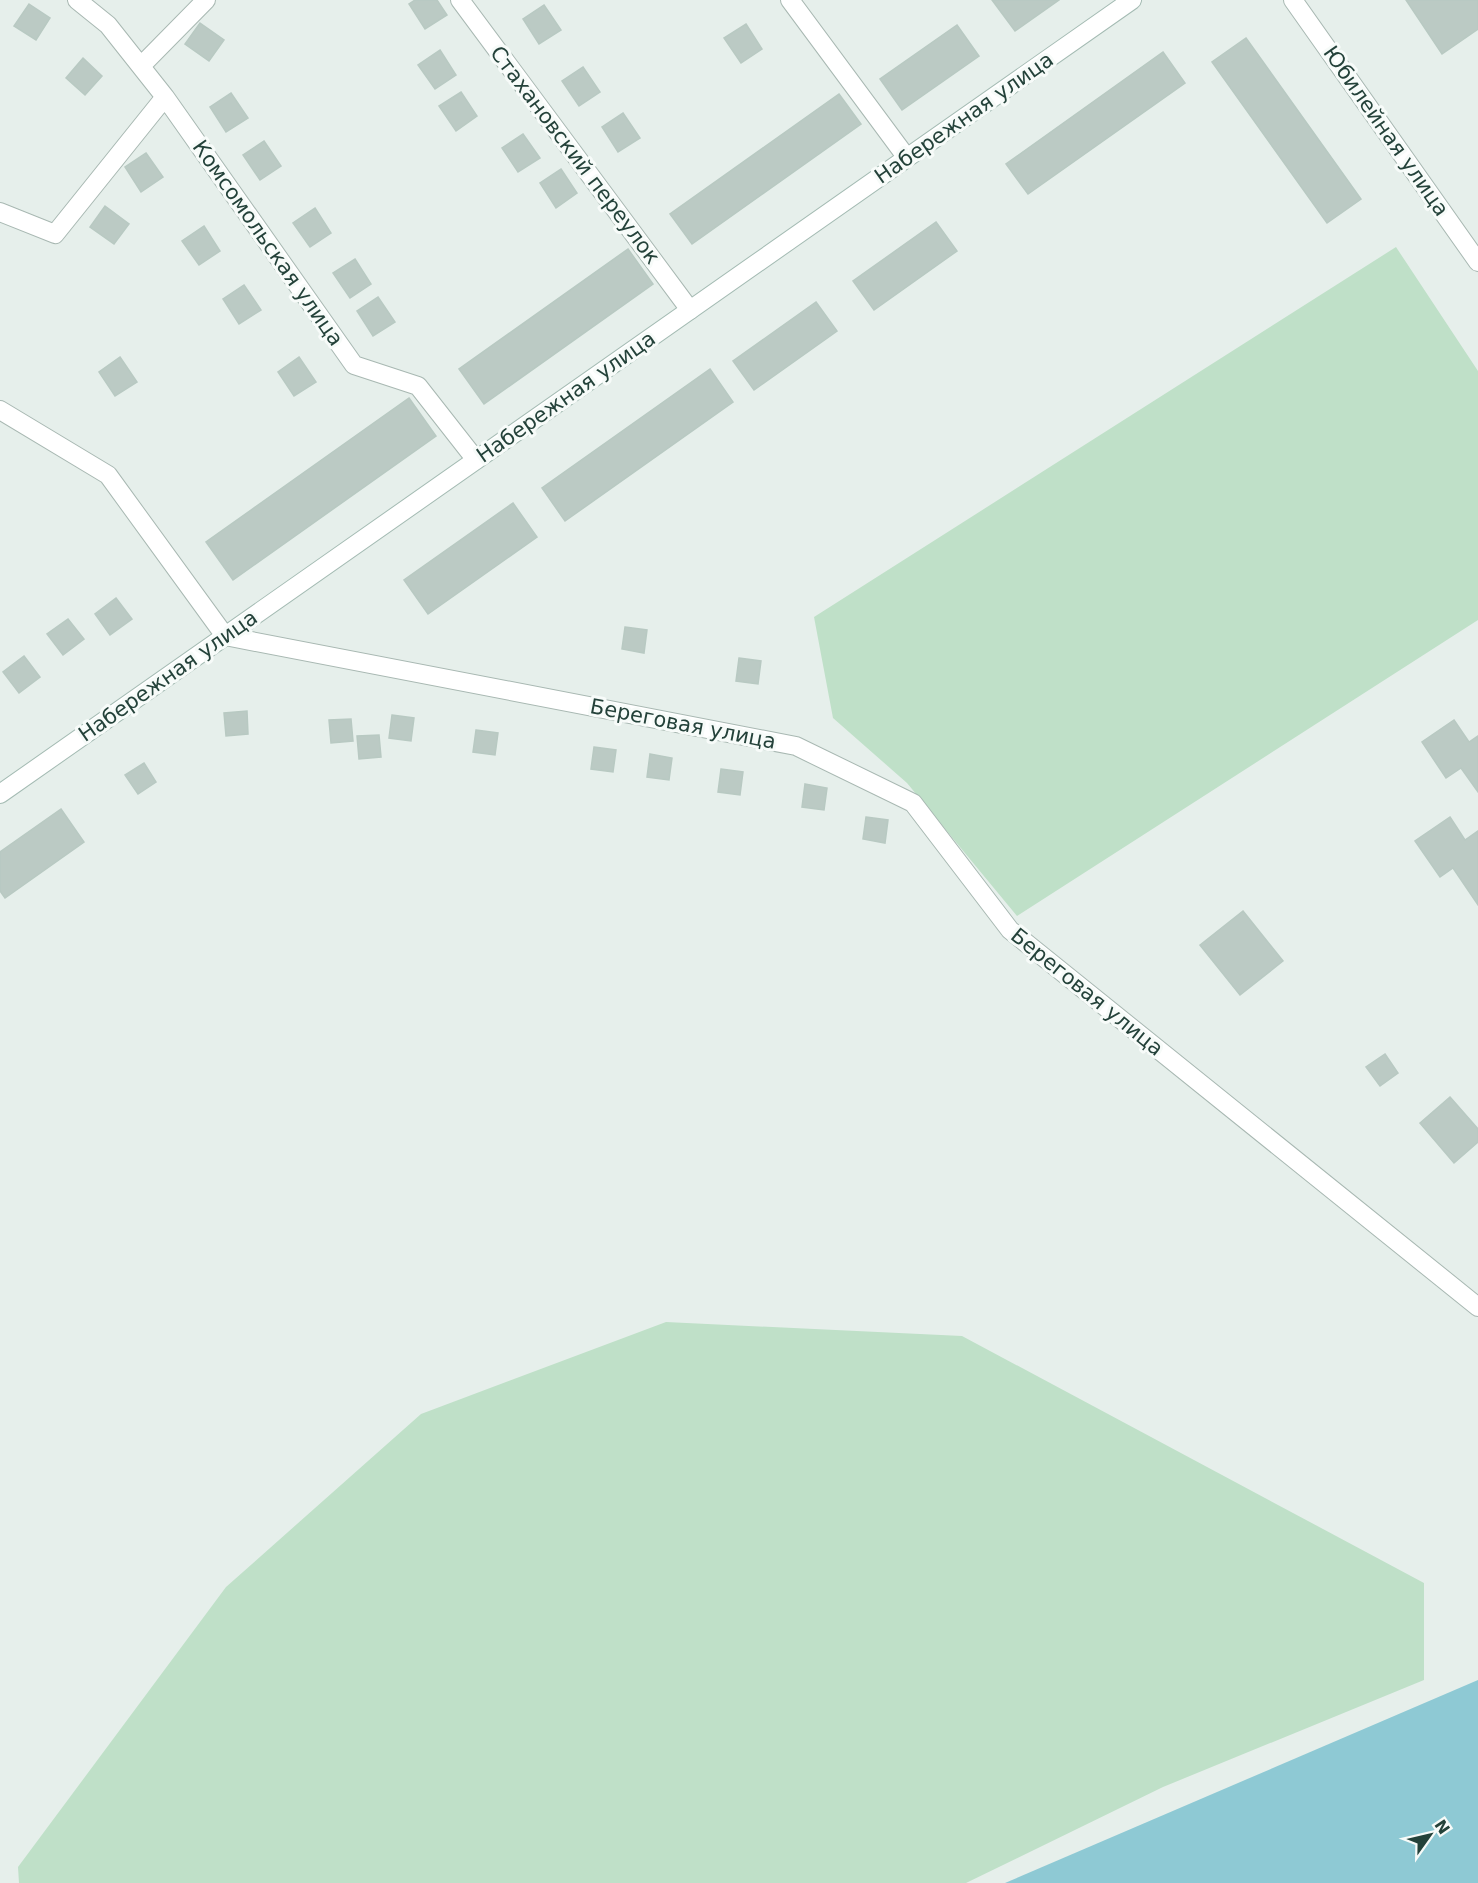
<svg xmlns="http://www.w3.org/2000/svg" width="1478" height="1883" viewBox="0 0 1478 1883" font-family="'DejaVu Sans',sans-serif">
	<rect width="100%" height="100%" fill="#e6efeb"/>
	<path fill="#bfe0c8" d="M1396 247 1478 371V620L1017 916 907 783 833 718 814 617Z
		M666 1322 962 1336 1424 1583V1680L1163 1787 966 1883H19L18 1867 226 1587 421 1414Z"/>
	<path fill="#8ec9d4" d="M1478 1680V1883H1005Z"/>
	<path fill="#bbcac4" stroke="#b8c9c2" stroke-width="1.5" d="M415 0H437L447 15 425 29 409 4Z
		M992 0H1059L1015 31Z
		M1406 0H1478V29L1442 54Z
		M29 4 50 18 36 40 14 26Z
		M544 5 561 30 539 44 523 19Z
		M200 23 224 40 209 61 185 44Z
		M746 24 762 49 741 63 724 38Z
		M957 25 979 56 902 110 880 79Z
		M1246 38 1361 199 1327 223 1212 62Z
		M440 50 456 75 435 89 418 65Z
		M1163 52 1185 83 1028 194 1006 164Z
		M83 58 102 76 85 95 66 78Z
		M583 67 600 92 579 106 562 81Z
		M461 92 477 116 456 131 439 106Z
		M231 93 248 118 226 132 210 107Z
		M839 94 861 124 692 244 670 214Z
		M623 113 640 138 618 152 602 127Z
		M523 134 540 158 518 172 502 148Z
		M264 141 281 166 260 180 243 155Z
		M146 153 163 177 141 192 125 167Z
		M561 169 577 193 556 208 540 183Z
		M105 206 129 224 114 244 90 227Z
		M315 208 331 233 310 247 293 223Z
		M936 222 957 251 874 310 853 281Z
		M204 226 220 251 199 265 182 241Z
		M628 249 653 284 484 404 459 369Z
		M355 259 371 284 350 298 333 273Z
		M244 285 261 310 239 324 223 299Z
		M378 297 395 322 373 336 357 311Z
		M816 302 837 331 754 390 733 361Z
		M120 357 137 382 115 396 99 372Z
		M299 357 316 382 294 396 278 372Z
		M710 369 733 402 565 521 542 488Z
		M409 398 436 436 233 580 206 542Z
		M513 503 537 537 428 614 404 580Z
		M116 598 132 619 110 635 95 614Z
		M68 619 84 639 63 655 47 634Z
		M625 627 647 630 644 653 622 649Z
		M24 656 40 677 19 693 3 672Z
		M739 658 761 661 758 684 736 681Z
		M247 711 248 734 226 736 224 713Z
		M392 715 414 718 411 741 389 738Z
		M351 719 353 741 331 743 329 720Z
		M1454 720 1469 742 1478 736V792L1461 768 1446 778 1422 742Z
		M476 730 498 733 495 755 473 752Z
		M379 735 381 757 359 759 357 736Z
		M594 747 616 750 613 772 591 769Z
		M650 754 672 758 669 780 647 777Z
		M144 763 156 782 138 794 125 775Z
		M721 769 743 772 740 795 718 792Z
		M805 784 827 788 824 810 802 807Z
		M61 809 84 842 5 898 0 891V852Z
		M866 817 888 820 885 843 863 839Z
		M1450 817 1465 840 1478 831V905L1453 868 1440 877 1415 841Z
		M1243 911 1283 961 1240 995 1200 945Z
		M1385 1054 1398 1073 1380 1086 1366 1067Z
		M1450 1097 1478 1129V1142L1454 1163 1420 1123Z"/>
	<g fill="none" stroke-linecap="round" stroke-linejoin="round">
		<defs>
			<path id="street" d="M77 0 108 25 165 97 354 365 418 386 476 460
				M460 0 690 310
				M790 0 907 158
				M1293 0 1478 262
				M141 66 206 0
				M0 212 55 234 165 97
				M0 410 108 475 225 636 796 746 913 803 1010 930 1478 1307"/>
			<path id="secondary" d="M0 794 1132 0"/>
		</defs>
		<use href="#street" stroke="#a8b8b2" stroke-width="20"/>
		<use href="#secondary" stroke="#a4bbb3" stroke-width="20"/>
		<use href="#street" stroke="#fff" stroke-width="18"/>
		<use href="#secondary" stroke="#fff" stroke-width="18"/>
	</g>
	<g text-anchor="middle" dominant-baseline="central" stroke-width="6" stroke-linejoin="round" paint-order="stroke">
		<g font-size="21" fill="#24423a" stroke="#f7fbf9">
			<text transform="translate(964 118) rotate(-35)">Набережная улица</text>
			<text transform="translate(1386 131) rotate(55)">Юбилейная улица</text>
			<text transform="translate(575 155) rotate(53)">Стахановский переулок</text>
			<text transform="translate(268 243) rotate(55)">Комсомольская улица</text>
			<text transform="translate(566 397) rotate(-35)">Набережная улица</text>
			<text transform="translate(168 676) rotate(-35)">Набережная улица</text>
			<text transform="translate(683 724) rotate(11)">Береговая улица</text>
			<text transform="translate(1087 992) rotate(39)">Береговая улица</text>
		</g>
	</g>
	<g transform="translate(1430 1835) rotate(56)" stroke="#f7fbf9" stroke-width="4.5" paint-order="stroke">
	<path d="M0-4.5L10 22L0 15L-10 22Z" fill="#24423a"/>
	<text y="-9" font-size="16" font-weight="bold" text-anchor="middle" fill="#24423a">N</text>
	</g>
</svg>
